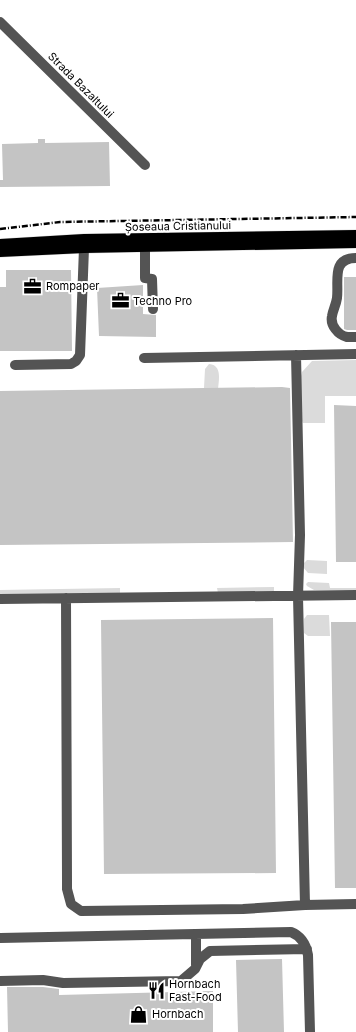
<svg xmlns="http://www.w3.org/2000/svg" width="356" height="1032" viewBox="0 0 356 1032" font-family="Inter,sans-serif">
	<rect width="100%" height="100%" fill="#fff"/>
	<path fill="#dbdbdb" d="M356 360V396H325V423H303L302 421 300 380 302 372 312 361Z
		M209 364C222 365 219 379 218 389L204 388 205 369Z
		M307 560 327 561V574L308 573 303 567 304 563Z
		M308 582 329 583 330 588H356V590H314L307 586 306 584Z
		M274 587V592L218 593 217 588Z
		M120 588V596L0 597V590Z
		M307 615H329L330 636H308L304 633V619Z"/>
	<path fill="#c4c4c4" d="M38 139H45V143L109 142 110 186 0 187V180H3L2 144 38 143Z
		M6 270H71L72 351H0V287H6Z
		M344 277H356V330H347L344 329Z
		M143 285V314L156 315V337L99 336 97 288Z
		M282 387 290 388 293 542 0 545V391Z
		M334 405 356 406V562H336Z
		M273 618 276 873 104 874 101 620Z
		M331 622H356V888H335Z
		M282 959 284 1032H238L236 960Z
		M7 987H43L59 989V995L213 991V1032H8Z"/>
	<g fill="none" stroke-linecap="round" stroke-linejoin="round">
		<defs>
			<path id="major" d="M0 244 84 239 356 235
				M0 252 84 248 356 243"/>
		</defs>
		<use href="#major" stroke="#dbdbdb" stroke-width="11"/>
		<path stroke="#545454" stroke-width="10" d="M0 22 145 165
			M145 246V278L152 279 153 309
			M356 258C331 258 339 281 337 298 336 305 333 310 332 316 330 325 338 335 347 337 349 337 353 337 356 337
			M296 355 300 535 298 596 305 905 356 904
			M144 358 356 354
			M15 365 71 364 76 361 80 355 84 248
			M66 598 67 880V889L71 904 81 911 243 909 305 905
			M0 599 356 595
			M0 938 291 932C301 936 306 944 308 955L310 1032
			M196 965V934
			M0 981 43 980 63 983 181 981 195 969 200 959 210 951 307 949"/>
		<use href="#major" stroke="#000" stroke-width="10"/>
		<path stroke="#000" stroke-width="2.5" stroke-dasharray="6 2 1 2" stroke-linecap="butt" d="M0 229 60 222 356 217"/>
	</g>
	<defs>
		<symbol id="office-bare" viewBox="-9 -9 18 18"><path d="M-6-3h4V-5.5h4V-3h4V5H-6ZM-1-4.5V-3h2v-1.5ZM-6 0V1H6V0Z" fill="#000" stroke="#fff" stroke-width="2.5" paint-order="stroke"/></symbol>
		<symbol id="restaurant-bare" viewBox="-9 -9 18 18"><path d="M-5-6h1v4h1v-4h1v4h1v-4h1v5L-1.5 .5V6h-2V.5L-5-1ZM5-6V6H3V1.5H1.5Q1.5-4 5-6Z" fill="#000" stroke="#fff" stroke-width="2.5" paint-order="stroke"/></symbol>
		<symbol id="shop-bare" viewBox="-9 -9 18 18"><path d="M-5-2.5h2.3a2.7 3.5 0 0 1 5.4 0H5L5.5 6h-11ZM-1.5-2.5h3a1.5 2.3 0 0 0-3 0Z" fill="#000" stroke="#fff" stroke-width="2.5" paint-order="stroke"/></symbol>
	</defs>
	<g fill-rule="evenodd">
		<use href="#office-bare" x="20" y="274" width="25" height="25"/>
		<use href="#office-bare" x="108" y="288" width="25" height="25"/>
		<use href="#restaurant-bare" x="144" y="978" width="25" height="25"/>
		<use href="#shop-bare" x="126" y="1002" width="25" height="25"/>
	</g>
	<g text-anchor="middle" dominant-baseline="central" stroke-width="4" stroke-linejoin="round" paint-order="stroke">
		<g font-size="11" fill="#000" stroke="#fff">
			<text transform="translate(81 85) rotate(45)">Strada Bazaltului</text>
			<text transform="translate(178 226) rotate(-1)">Șoseaua Cristianului</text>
		</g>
		<g font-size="11" fill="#000" stroke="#fff" text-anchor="start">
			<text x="46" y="286">Rompaper</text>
			<text x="133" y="301">Techno Pro</text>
			<text x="169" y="984">Hornbach<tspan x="169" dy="13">Fast-Food</tspan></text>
			<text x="152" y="1014">Hornbach</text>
		</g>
	</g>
</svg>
